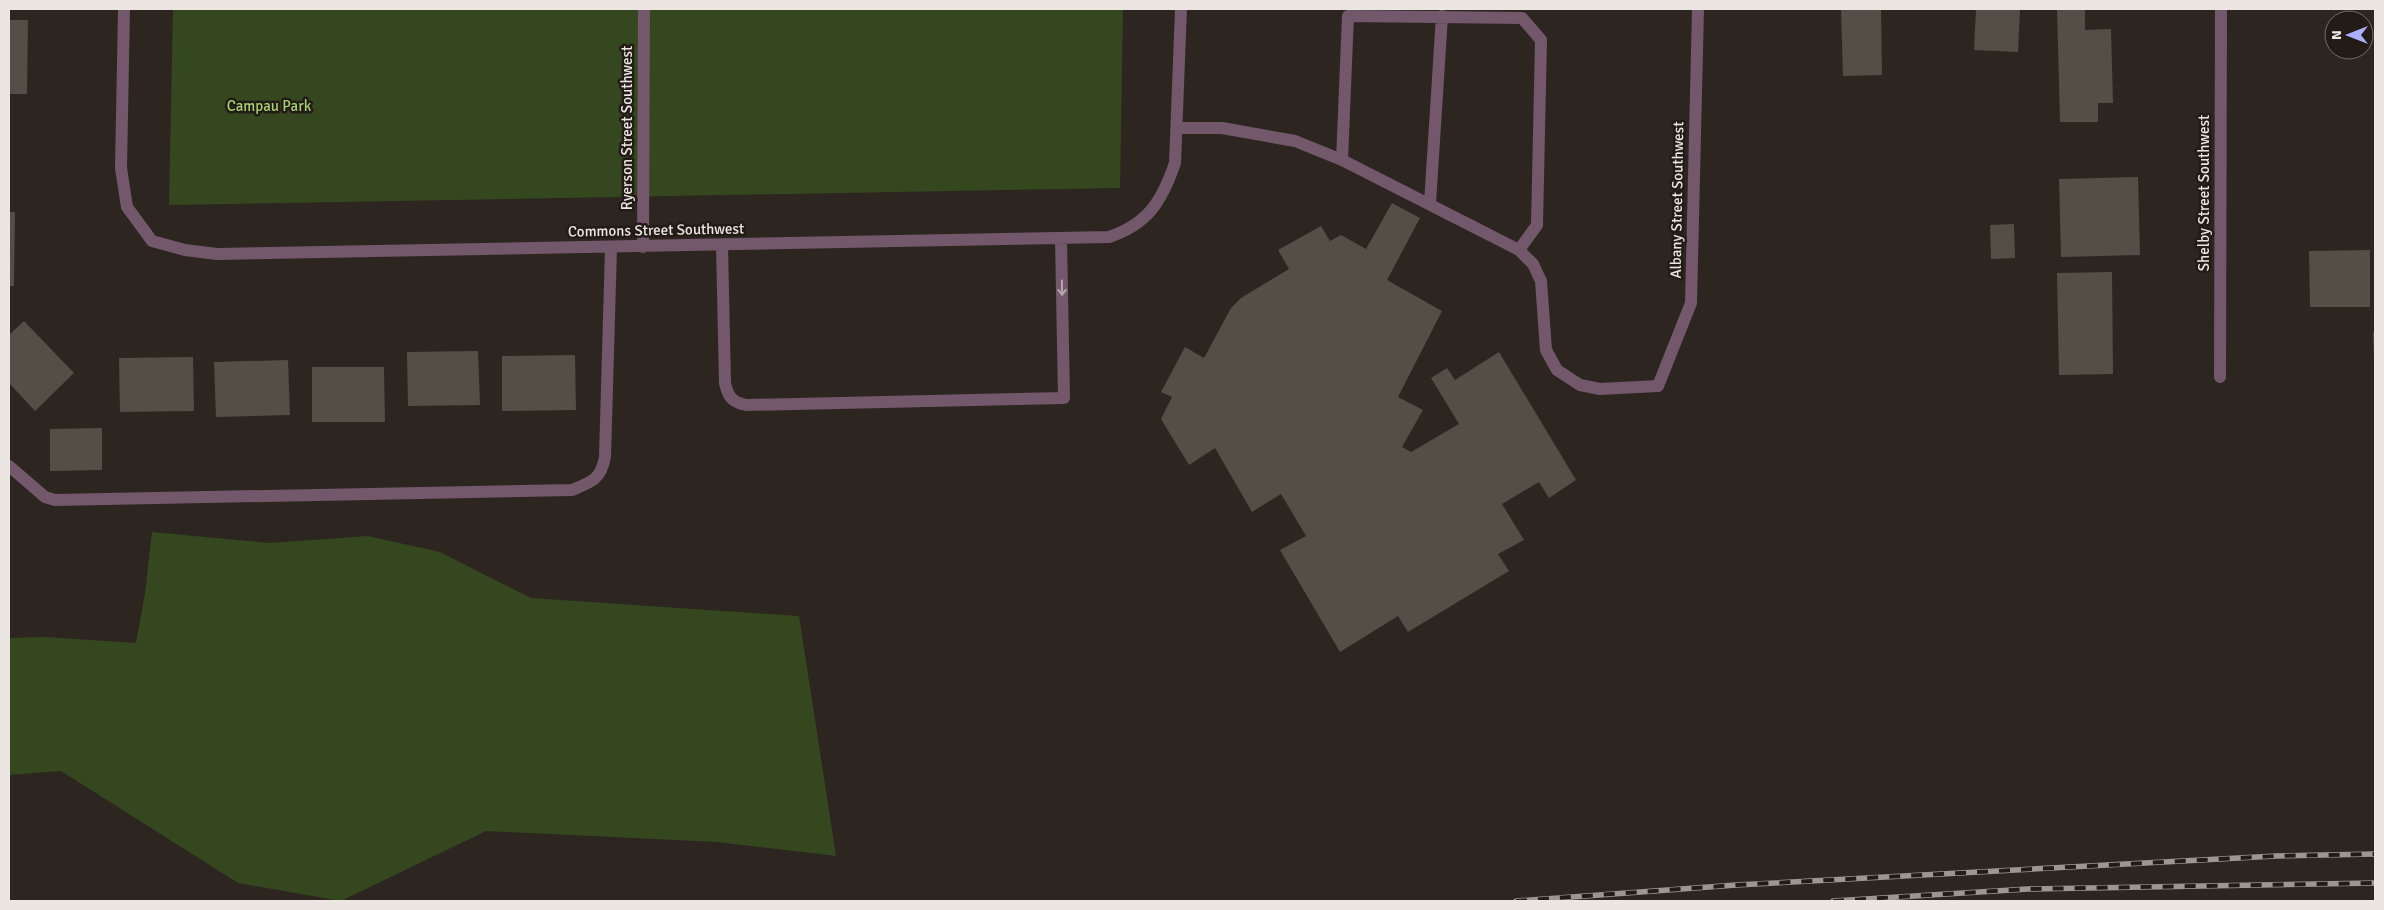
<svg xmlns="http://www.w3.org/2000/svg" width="2384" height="910" viewBox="0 0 2384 910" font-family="Signika,sans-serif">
	<rect width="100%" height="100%" fill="#2d2520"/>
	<path fill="#34471f" d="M173 9H1123L1120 188 169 205Z
		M152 532 270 543 368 536 440 552 531 598 799 616 836 856 717 842 486 831 341 901 238 883 61 771 9 775V638L45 637 136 643 145 593Z"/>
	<path fill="#554e46" d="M1841 9H1881L1882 75 1843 76Z
		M1976 9H2020L2018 52 1974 50Z
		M2057 9H2085V30L2111 29 2113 103H2098V122H2060Z
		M9 20H28L27 94H9Z
		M2138 177 2140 255 2061 257 2059 179Z
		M1392 203 1420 218 1387 280 1442 311 1398 397 1423 410 1402 447 1411 452 1459 424 1431 378 1447 368 1455 380 1499 352 1576 480 1549 498 1539 482 1502 504 1524 540 1498 554 1509 571 1408 632 1398 616 1340 652 1280 550 1306 536 1281 494 1252 512 1215 448 1189 465 1161 419 1172 397 1161 392 1185 347 1204 358 1231 308 1241 298 1289 269 1278 250 1321 226 1330 241 1341 235 1366 249Z
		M9 212H15L14 286H9Z
		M2014 224 2015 258 1991 259 1990 225Z
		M2370 250V307H2310L2309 251Z
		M2112 272 2113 374 2059 375 2057 273Z
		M24 321 74 373 35 411 9 383V335Z
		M2373 333H2375V359H2374Z
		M478 351 480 405 408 406 407 352Z
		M575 355 576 410 502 411V356Z
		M193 357 194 411 120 412 119 358Z
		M288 360 290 415 216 417 214 362Z
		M312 367H384L385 422H312Z
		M102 428V470L50 471V429Z"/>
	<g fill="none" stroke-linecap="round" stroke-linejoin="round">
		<path stroke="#73576a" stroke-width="12" d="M124 9 121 168 127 207 152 241 185 250 217 254 1109 237C1148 224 1162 201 1175 163L1181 9
			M1178 128H1222L1295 141 1342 160 1519 250 1533 264 1541 281 1546 350 1557 370 1580 385 1600 389 1658 386 1691 303 1698 9
			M1342 160 1348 16 1522 18 1541 40 1537 225 1519 250
			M1430 203 1442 16
			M722 245 725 383C728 397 732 402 746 405L1064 398 1061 239
			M643 247 644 9
			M2220 377 2221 9
			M9 466 45 497 55 500 572 490C592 482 601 479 605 457L611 248"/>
		<defs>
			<path id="rail" d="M1516 901 1736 885 2276 856 2375 854
				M1833 901 2028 889 2375 883"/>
		</defs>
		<use href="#rail" stroke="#9d9793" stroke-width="5.5"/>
		<use href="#rail" stroke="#231b16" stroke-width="4" stroke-dasharray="11" stroke-linecap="butt"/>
	</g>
	<defs><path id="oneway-shaft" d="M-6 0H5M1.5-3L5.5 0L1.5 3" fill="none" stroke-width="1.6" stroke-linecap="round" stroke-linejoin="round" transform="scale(1.25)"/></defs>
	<use stroke="#b5a6ac" href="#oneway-shaft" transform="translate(1062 288) rotate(89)"/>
	<g text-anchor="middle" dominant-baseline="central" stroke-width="5" stroke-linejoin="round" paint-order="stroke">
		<g font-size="15" fill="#a4d273" stroke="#231b16">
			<text x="269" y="106">Campau Park</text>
		</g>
		<g font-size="15" fill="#ebe6e2" stroke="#231b16">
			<text transform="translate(627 128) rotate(-90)">Ryerson Street Southwest</text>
			<text transform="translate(2204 193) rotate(-90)">Shelby Street Southwest</text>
			<text transform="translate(1677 200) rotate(-89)">Albany Street Southwest</text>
			<text transform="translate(656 230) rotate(-1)">Commons Street Southwest</text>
		</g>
	</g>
	<rect width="2384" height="910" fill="none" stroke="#ebe6e2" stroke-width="20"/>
	<g transform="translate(2349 35) rotate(270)"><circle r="24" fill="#231b16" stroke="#736c68"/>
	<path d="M0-4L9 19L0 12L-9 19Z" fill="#acaffb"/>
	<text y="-8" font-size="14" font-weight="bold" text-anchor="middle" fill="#ebe6e2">N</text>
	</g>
</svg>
